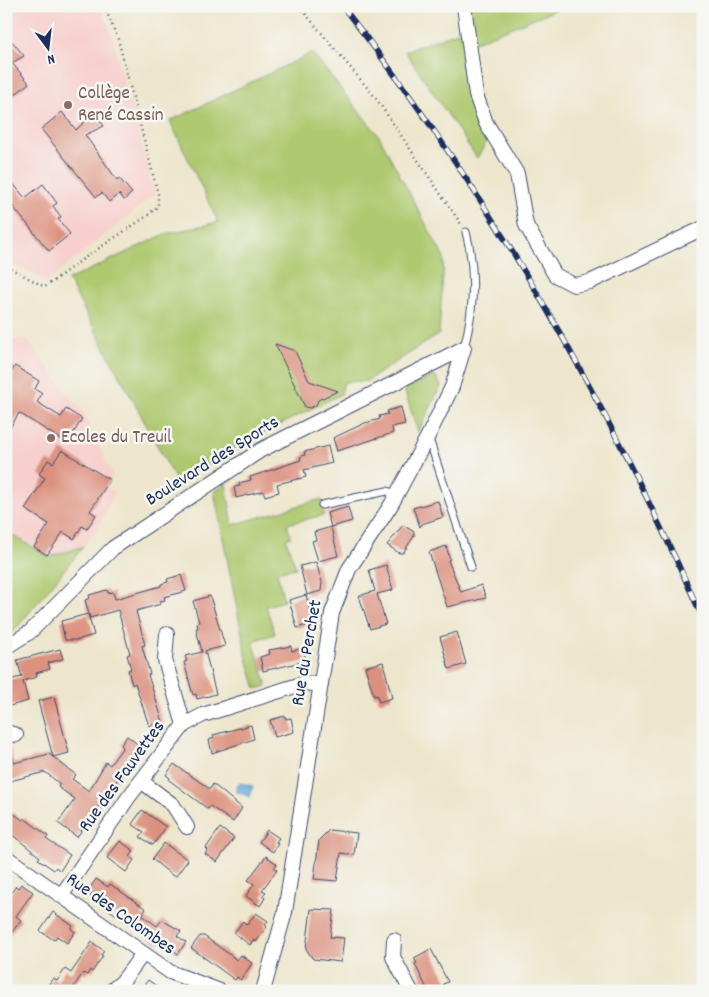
<svg xmlns="http://www.w3.org/2000/svg" width="709" height="997" viewBox="0 0 709 997" font-family="Dekko,sans-serif">
	<rect width="100%" height="100%" fill="#f6f6f2"/>
	<filter id="ink" filterUnits="userSpaceOnUse"><feTurbulence type="fractalNoise" baseFrequency=".02" numOctaves="2"/><feDisplacementMap in="SourceGraphic" scale="10" xChannelSelector="R" yChannelSelector="G"/><feConvolveMatrix kernelMatrix="1 2 1 2 8 2 1 2 1" color-interpolation-filters="sRGB"/></filter>
	<filter id="wash" filterUnits="userSpaceOnUse"><feTurbulence type="fractalNoise" baseFrequency=".0096" numOctaves="4" result="noise"/><feDisplacementMap in="SourceGraphic" scale="20" xChannelSelector="R" yChannelSelector="G"/><feGaussianBlur stdDeviation="1.12" result="paint"/><feColorMatrix in="noise" values="0 0 0 0 0 0 0 0 0 0 0 0 0 0 0 0 0 1.4 0 .05"/><feComposite in="paint" operator="in"/></filter>
	<g filter="url(#wash)">
		<rect width="100%" height="100%" fill="#ede6cc"/>
		<path fill="#f7d0cd" d="M6 6H100L112 36 155 194 48 281 6 261V193L15 186 6 175V157L8 155 6 150Z
			M26 339 85 415 113 476 106 487 115 493 95 533 84 546 49 557 6 531V340Z"/>
		<path fill="#aec96f" stroke="#647c66" d="M469 6H565L475 42Z
			M463 30 474 114 489 138 477 158 405 51Z
			M312 53 379 136 444 258 439 334 367 381 344 382 341 394 236 447 178 484 68 280 165 234 218 222 170 121Z
			M433 376 437 378 441 386 418 432 404 389Z
			M226 484 233 525 321 499 324 515 287 524 291 537 286 539 296 568 277 572 284 601 266 606 275 634 253 641 267 686 256 689 246 655 214 492Z
			M9 533 49 557 84 546 14 631 6 636V538Z"/>
		<path fill="#5eadd8" stroke="#3c6e9b" d="M240 783 253 786 250 797 237 792 236 788Z"/>
		<g id="blocks">
			<path fill="#dc917f" d="M6 34 24 56 12 63 29 83 6 102Z
				M62 112 76 130 93 114 99 119 104 126 85 135 117 180 119 178 132 193 124 200 119 194 109 202 102 193 96 197 41 129Z
				M6 175 25 198 43 184 57 203 53 206 61 217 58 219 70 234 49 251 6 198Z
				M275 344 295 351 309 381 338 391 318 400 316 405 310 408 305 407Z
				M15 366 39 381 35 389 42 394 37 402 61 417 66 409 82 419 67 443 19 413 6 434V380Z
				M401 407 405 424 392 427 393 433 337 451 333 438 365 423 380 419 379 416 388 414 387 411Z
				M328 446 332 463 304 470 306 477 277 484 279 492 265 496 263 491 236 498 234 487 240 486 239 483 251 480 250 477 301 460 300 457 305 455 304 452Z
				M62 450 110 480 90 511 96 515 87 529 82 526 74 539 63 532 47 555 34 547 49 524 25 509 45 478 39 474 48 460 53 463Z
				M438 501 443 517 422 524 420 527 413 508Z
				M348 507 352 521 331 527 327 513Z
				M403 525 414 532V536L403 553H399L387 545Z
				M331 527 338 556 318 561 312 541 316 540 314 532Z
				M446 546 450 559 448 560 461 592 481 585 486 598 447 607 429 552Z
				M316 562 322 582 321 591 307 595 300 566Z
				M386 565 393 590 377 594 386 624 370 629 359 596 375 591 369 570Z
				M181 575 186 591 164 597 165 600 160 601 161 604 136 611 145 645 142 646 150 674 148 675 163 722 149 726 135 683 132 685 128 670 131 669 127 655 130 654 118 610 90 618 85 600 90 598 89 595 107 590 108 593 113 592 115 599 161 586V584L168 582 167 579Z
				M306 595 312 619H309L311 624 297 628 289 600Z
				M210 596 225 646 205 651 216 694 197 699 196 694 193 695 184 662 187 661 185 656 202 652 196 629 198 628 197 623 199 622 193 601Z
				M88 614 94 635 80 639V640H65L61 621Z
				M457 632 466 664 449 669 440 637Z
				M291 646 292 651 303 648 306 661 263 671 260 657 270 654 269 650Z
				M60 649 63 659 48 663 50 669 36 673 37 677 23 681 28 701 6 707V680L22 677 17 660Z
				M383 662 392 698 379 702 377 695 374 696 365 667Z
				M54 697 69 753 53 757 76 775 72 779 89 791 106 762 110 765 123 747 121 745 127 736 143 748 130 766 128 764 77 837 58 823 75 799 58 787 60 784 45 772 6 782V745L9 744 14 763 49 754 53 757 38 701Z
				M285 716 286 719 291 718 294 732 275 737 270 720Z
				M251 725 254 739 212 753 209 740 214 738 213 735Z
				M174 764 210 789 213 784 242 808 233 822 210 806 208 809 169 780 170 778 166 775Z
				M142 810 166 827 153 845 140 837 144 832 132 824Z
				M11 812 23 820 24 818 48 836 46 839 70 855 60 871 56 867 54 870 38 859 40 857 6 830V819Z
				M220 828 234 838 217 862 205 854 208 850 206 848Z
				M267 830 279 838 276 842 278 844 273 852 259 842Z
				M329 830 357 833 354 855 341 853 337 881 314 879 319 840Z
				M120 841 134 851 130 857 134 860 126 872 107 858Z
				M164 843 188 860 176 876H173L152 859Z
				M266 856 277 864 274 868 277 870 262 890 266 892 262 896 265 898 260 906 246 896 254 884 248 880Z
				M96 879 108 887 110 884 146 909 142 915 157 926 162 920 181 931 177 936 186 942 178 954 165 945 159 942 158 945 90 896 92 893 88 891Z
				M21 884 33 892 16 916 21 920 6 940V900L16 886 18 888Z
				M311 909 334 910 330 937 344 938 341 962 313 959 306 949Z
				M53 912 73 926 71 929 75 932 67 943 57 936 54 940 40 931Z
				M256 913 268 921 265 925 267 927 256 942 253 940 250 945 234 933 243 921 247 925Z
				M200 936H204L237 960 241 955 252 963 241 980 237 977 235 980 191 948Z
				M92 942 104 951 101 955 103 956 92 972 90 970 87 975 83 973 71 991H44L53 978 57 981 65 969 71 973Z
				M431 949 448 982 443 984 447 991H428L415 964 417 963 414 958Z
				M148 980 163 991H139Z"/>
		</g>
	</g>
	<g filter="url(#ink)">
		<use href="#blocks" fill-opacity="0" stroke="#3a4a6e" stroke-width="1"/>
		<g fill="none" stroke-linecap="round" stroke-linejoin="round">
			<defs>
				<path id="service" d="M464 348C474 310 476 270 466 232
					M428 436 471 567
					M322 505 387 491 396 494"/>
				<path id="minor" d="M464 6 476 95 486 123 517 174 526 225 555 275 574 285 590 282 703 228
					M167 634 165 660 184 725
					M6 647 30 632 113 548 261 450 464 348
					M6 732 16 735
					M141 781 173 805 187 827
					M6 857 170 972 220 991
					M61 896 128 798 184 725 203 715 305 683 321 685
					M394 940 393 957 411 991
					M111 991 122 982 142 955
					M263 991 285 912 332 613 349 569 391 505 428 436 452 387 464 348"/>
			</defs>
			<use href="#service" stroke="#3a4a6e" stroke-width="9"/>
			<use href="#minor" stroke="#3a4a6e" stroke-width="16"/>
			<path stroke="#3a4a6e" stroke-width="2.5" stroke-dasharray="1 4" stroke-linecap="butt" d="M299 6 375 97 461 224
				M6 266 45 287 83 259 147 216 158 206V194L118 39 104 6"/>
			<use href="#service" stroke="#fff" stroke-width="7"/>
			<use href="#minor" stroke="#fff" stroke-width="14"/>
			<defs>
				<path id="rail" d="M342 6C490 193 607 402 703 619"/>
			</defs>
			<use href="#rail" stroke="#1b2f5e" stroke-width="5.5"/>
			<use href="#rail" stroke="#f6f6f2" stroke-width="4" stroke-dasharray="11" stroke-linecap="butt"/>
		</g>
	</g>
	<g fill="#8d6e63" stroke="#f6f6f2" stroke-width="2">
		<circle cx="68" cy="105" r="5"/>
		<circle cx="51" cy="438" r="5"/>
	</g>
	<g text-anchor="middle" dominant-baseline="central" stroke-width="5" stroke-linejoin="round" paint-order="stroke">
		<g font-size="19" fill="#785e54" stroke="#f6f6f2" text-anchor="start">
			<text x="78" y="94">Collège<tspan x="78" dy="22">René Cassin</tspan></text>
			<text x="61" y="438">Ecoles du Treuil</text>
		</g>
		<g font-size="19" fill="#1b2f5e" stroke="#f6f6f2">
			<text transform="translate(213 462) rotate(-32)">Boulevard des Sports</text>
			<text transform="translate(308 653) rotate(-80)">Rue du Perchet</text>
			<text transform="translate(123 777) rotate(-54)">Rue des Fauvettes</text>
			<text transform="translate(120 915) rotate(35)">Rue des Colombes</text>
		</g>
	</g>
	<rect width="709" height="997" fill="none" stroke="#f6f6f2" stroke-width="25"/>
	<g transform="translate(48 48) rotate(165)" stroke="#f6f6f2" stroke-width="4" paint-order="stroke">
	<path d="M0-4L9 19L0 12L-9 19Z" fill="#1b2f5e"/>
	<text y="-8" font-size="14" font-weight="bold" text-anchor="middle" fill="#1b2f5e">N</text>
	</g>
</svg>
